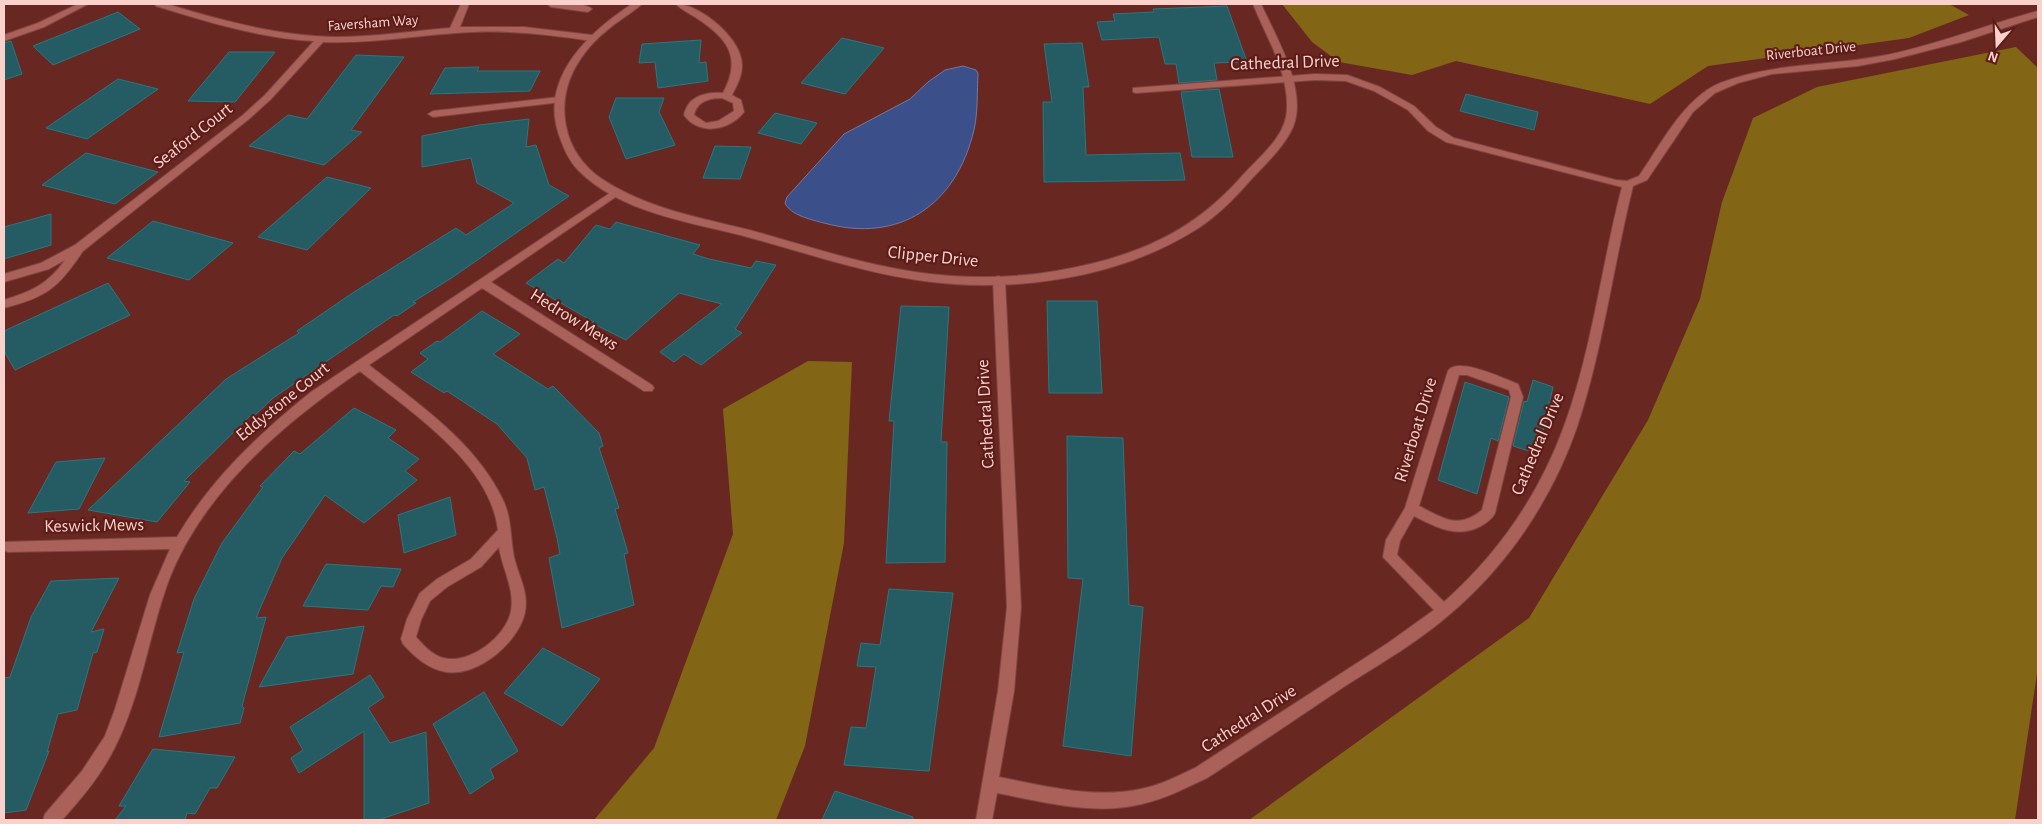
<svg xmlns="http://www.w3.org/2000/svg" width="2042" height="824" viewBox="0 0 2042 824" font-family="'Alegreya Sans',sans-serif">
	<rect width="100%" height="100%" fill="#692722"/>
	<path fill="#826515" d="M1282 4H1949L1969 15 1909 38 1708 66 1650 104 1456 61 1412 75 1339 62 1312 42Z
		M2016 47 2038 68V667L2015 820H1249L1529 618 1648 420 1700 299 1722 202 1753 118 1817 87Z
		M808 361 852 362 844 543 805 746 776 820H594L654 748 733 534 723 409Z"/>
	<path fill="#3b508a" stroke="#74779e" d="M963 66 976 70 978 73C977 92 978 112 974 130 956 205 900 244 824 223 812 220 790 215 785 203L787 197 844 134 910 99 928 82 945 70Z"/>
	<path fill="#255b62" stroke="#287882" d="M1227 6 1247 62 1214 63 1217 80 1179 83 1176 64H1165L1159 37 1102 40 1097 22 1115 21 1113 14 1154 12 1153 9Z
		M118 12 140 29 53 65 33 46Z
		M842 38 884 48 845 94 801 83Z
		M701 40 699 63 706 62 708 81 658 88 655 62 639 63 642 44Z
		M11 41 22 74 4 80V43Z
		M1082 43 1089 87H1083L1086 155 1180 153 1185 180 1044 182 1043 102H1052L1044 44Z
		M229 52H275L235 102 188 101Z
		M356 55 404 57 351 130 362 132 324 165 249 146 288 115 307 119Z
		M479 67 477 71H540L530 91 430 94 445 68Z
		M118 79 158 89 87 139 46 128Z
		M1219 89 1233 157H1192L1181 92Z
		M1466 94 1538 112 1534 130 1460 111Z
		M616 98H664L659 112 675 145 626 159 609 117Z
		M775 113 817 123 801 144 758 133Z
		M529 119 526 147 536 145 549 185 569 196 453 277 413 302 416 303 397 316 394 315 273 398 253 417 250 416 184 481 190 482 157 522 88 510 226 379 299 333 297 331 354 292 456 228 466 235 514 203 477 183 471 158 422 167V136L479 125Z
		M715 146 751 147 740 179 703 178Z
		M86 153 158 172 115 204 42 185Z
		M327 177 371 188 307 250 258 237Z
		M51 214V245L4 259V227Z
		M153 221 233 243 189 280 107 258Z
		M616 222 700 245 693 254 709 259 751 268 756 261 776 265 735 329 742 333 701 365 684 354 674 362 660 352 722 304 679 293 626 340 592 323 594 322 526 283 558 259 564 263 596 225 610 229Z
		M108 283 130 315 15 370 4 351V331Z
		M1047 301H1097L1102 393H1049Z
		M901 306 949 307 941 442H947L945 562 886 563 894 421H889Z
		M482 311 520 334 493 354 548 389 553 386 599 433 603 446 599 448 619 508 615 509 628 553 624 554 634 605 562 628 549 558 560 554 557 538 544 487 535 490 527 458 497 424 447 391 444 393 411 372 428 359 420 353 437 341 440 342Z
		M1533 380 1553 387 1538 454 1513 446 1524 401 1527 402Z
		M1465 382 1509 397 1498 441 1491 438 1477 494 1438 480Z
		M354 408 396 430 388 438 419 459 405 471 417 480 364 523 325 495 282 558 256 618 266 617 242 706 244 708 240 723 159 737 184 652 177 653 194 599 222 543 263 487 260 486 294 451 300 454Z
		M1067 436 1123 438 1129 605 1143 607 1131 756 1063 746 1083 579 1068 578Z
		M105 458 79 509 28 513 56 462Z
		M450 497 456 535 404 553 398 515Z
		M326 564 401 569 393 587 381 586 368 610 303 606Z
		M119 578 91 632 104 629 97 652 93 653 77 710 58 714 47 752 49 751 26 810 4 813V678L10 677 31 617 51 581Z
		M889 589 953 593 929 771 844 765 851 727 866 728 876 667 857 666 861 643 880 645Z
		M364 626 353 674 259 687 287 637Z
		M543 648 600 679 562 726 504 693Z
		M370 675 384 697 368 708 390 743 426 732 429 803 378 820H364V731L299 773 291 758 303 750 290 727Z
		M484 692 518 751 490 769 494 778 470 794 433 724Z
		M153 749 235 757 217 788H210L195 814 187 813 185 820H115L126 806H119Z
		M835 791 913 817V820H822Z"/>
	<g fill="none" stroke-linecap="round" stroke-linejoin="round">
		<defs>
			<path id="minor" d="M78 4H88L44 27 4 41V35L38 23Z
				M155 4H167C223 21 278 36 336 37 374 37 412 31 450 28L461 4H469L460 27H524L592 35 597 38 592 41C553 35 513 30 473 32 423 34 374 44 323 42L271 99 249 119 83 251C58 288 47 297 4 308V300C32 291 47 285 65 260L49 269 4 282V274L41 263 75 245 243 115 265 95 314 41C259 38 208 22 156 6Z
				M547 4C560 4 582 1 592 9L588 12 551 7Z
				M676 4C700 4 743 39 742 66 742 76 737 85 732 95L741 100 744 112C729 131 699 136 684 115 688 96 706 92 723 93 743 56 726 37 695 17 689 13 680 9 676 4ZM722 98 733 103 734 111 718 121 706 123 694 115C697 101 710 98 722 98Z
				M2038 11V17L1961 42 1895 59 1858 66 1772 74 1738 83 1715 93 1693 112 1647 180 1633 186C1613 266 1603 349 1577 427 1552 499 1508 565 1450 614 1418 642 1381 663 1345 686 1299 717 1253 748 1207 778 1185 788 1165 799 1142 804 1094 816 1044 802 997 793L992 820H976L998 691 1007 607 993 280 995 277 999 276 1005 280 1021 607 1014 691 999 777C1045 786 1094 799 1141 789 1161 785 1178 776 1195 768L1388 643 1434 610 1383 557 1386 540 1405 508 1448 371C1457 356 1505 379 1518 384L1523 397 1495 513C1492 519 1486 523 1481 526 1457 539 1436 527 1414 516L1400 541 1397 555 1444 602C1498 554 1538 496 1563 429 1592 352 1601 267 1622 187L1446 142 1428 131 1408 110 1374 91 1346 81 1315 80 1136 93 1133 92V88L1315 74 1347 75 1380 87 1414 106 1436 127 1454 138 1616 180 1627 181 1639 176C1660 146 1677 111 1707 90 1717 83 1731 79 1742 76 1793 62 1845 65 1896 53 1944 42 1990 24 2038 11ZM1459 375H1467L1509 390 1511 397 1482 510C1458 530 1443 518 1419 506Z
				M559 97 564 100 562 102 433 117 428 114 433 111Z
				M616 189 620 190V194L491 282 652 385 654 388 652 391H644L482 288 369 365C418 404 473 440 502 498 512 517 510 537 514 557 518 575 529 592 525 612 519 642 478 677 446 672 428 669 415 657 403 644L401 639 407 619 420 593 437 579 471 559 498 530C490 462 409 411 360 371 284 423 205 490 170 577 149 632 142 694 115 747 102 774 82 798 62 820H43L45 814 82 771 105 736 115 709 150 595 170 549 8 552 4 550V542L177 537C211 479 259 434 311 392ZM499 547C502 568 515 589 511 611 506 637 469 665 443 658 432 655 423 645 416 637L421 620 430 601 447 587 481 567Z"/>
			<path id="tertiary" d="M632 4H642C633 12 621 19 611 27 580 51 558 85 566 126 570 148 584 167 602 179 647 209 702 218 753 231 818 249 884 272 952 276 986 278 1022 277 1056 271 1132 258 1192 234 1243 175 1260 156 1287 136 1287 108 1288 70 1266 37 1253 4H1261C1276 37 1308 90 1293 127 1283 149 1263 166 1247 184 1231 202 1214 219 1192 232 1115 279 1013 293 924 281 863 273 804 252 744 236 689 222 619 212 578 170 569 161 563 147 559 135 539 78 589 32 632 4Z"/>
		</defs>
		<use href="#minor" stroke="#7f4543" stroke-width="2"/>
		<use href="#tertiary" stroke="#7f4543" stroke-width="2"/>
		<use href="#minor" fill="#a96159" fill-rule="evenodd"/>
		<use href="#tertiary" fill="#a96159" fill-rule="evenodd"/>
	</g>
	<g text-anchor="middle" dominant-baseline="central" stroke-width="4.5" stroke-linejoin="round" paint-order="stroke">
		<g font-size="15" fill="#fad1cb" stroke="#5d1c18">
			<text transform="translate(373 23) rotate(-4)">Faversham Way</text>
			<text transform="translate(1811 51) rotate(-6)">Riverboat Drive</text>
		</g>
		<g font-size="18" fill="#fad1cb" stroke="#5d1c18">
			<text transform="translate(1285 63) rotate(-2)">Cathedral Drive</text>
			<text transform="translate(193 136) rotate(-38)">Seaford Court</text>
			<text transform="translate(933 257) rotate(6)">Clipper Drive</text>
			<text transform="translate(574 320) rotate(32)">Hedrow Mews</text>
			<text transform="translate(283 402) rotate(-39)">Eddystone Court</text>
			<text transform="translate(986 414) rotate(-93)">Cathedral Drive</text>
			<text transform="translate(1416 430) rotate(-73)">Riverboat Drive</text>
			<text transform="translate(1538 444) rotate(-67)">Cathedral Drive</text>
			<text transform="translate(94 526) rotate(-1)">Keswick Mews</text>
			<text transform="translate(1249 719) rotate(-33)">Cathedral Drive</text>
		</g>
	</g>
	<rect width="2042" height="824" fill="none" stroke="#fad1cb" stroke-width="10"/>
	<g transform="translate(1997 45) rotate(199)" stroke="#5d1c18" stroke-width="4" paint-order="stroke">
	<path d="M0-4L9 19L0 12L-9 19Z" fill="#fad1cb"/>
	<text y="-8" font-size="14" font-weight="bold" text-anchor="middle" fill="#fad1cb">N</text>
	</g>
</svg>
